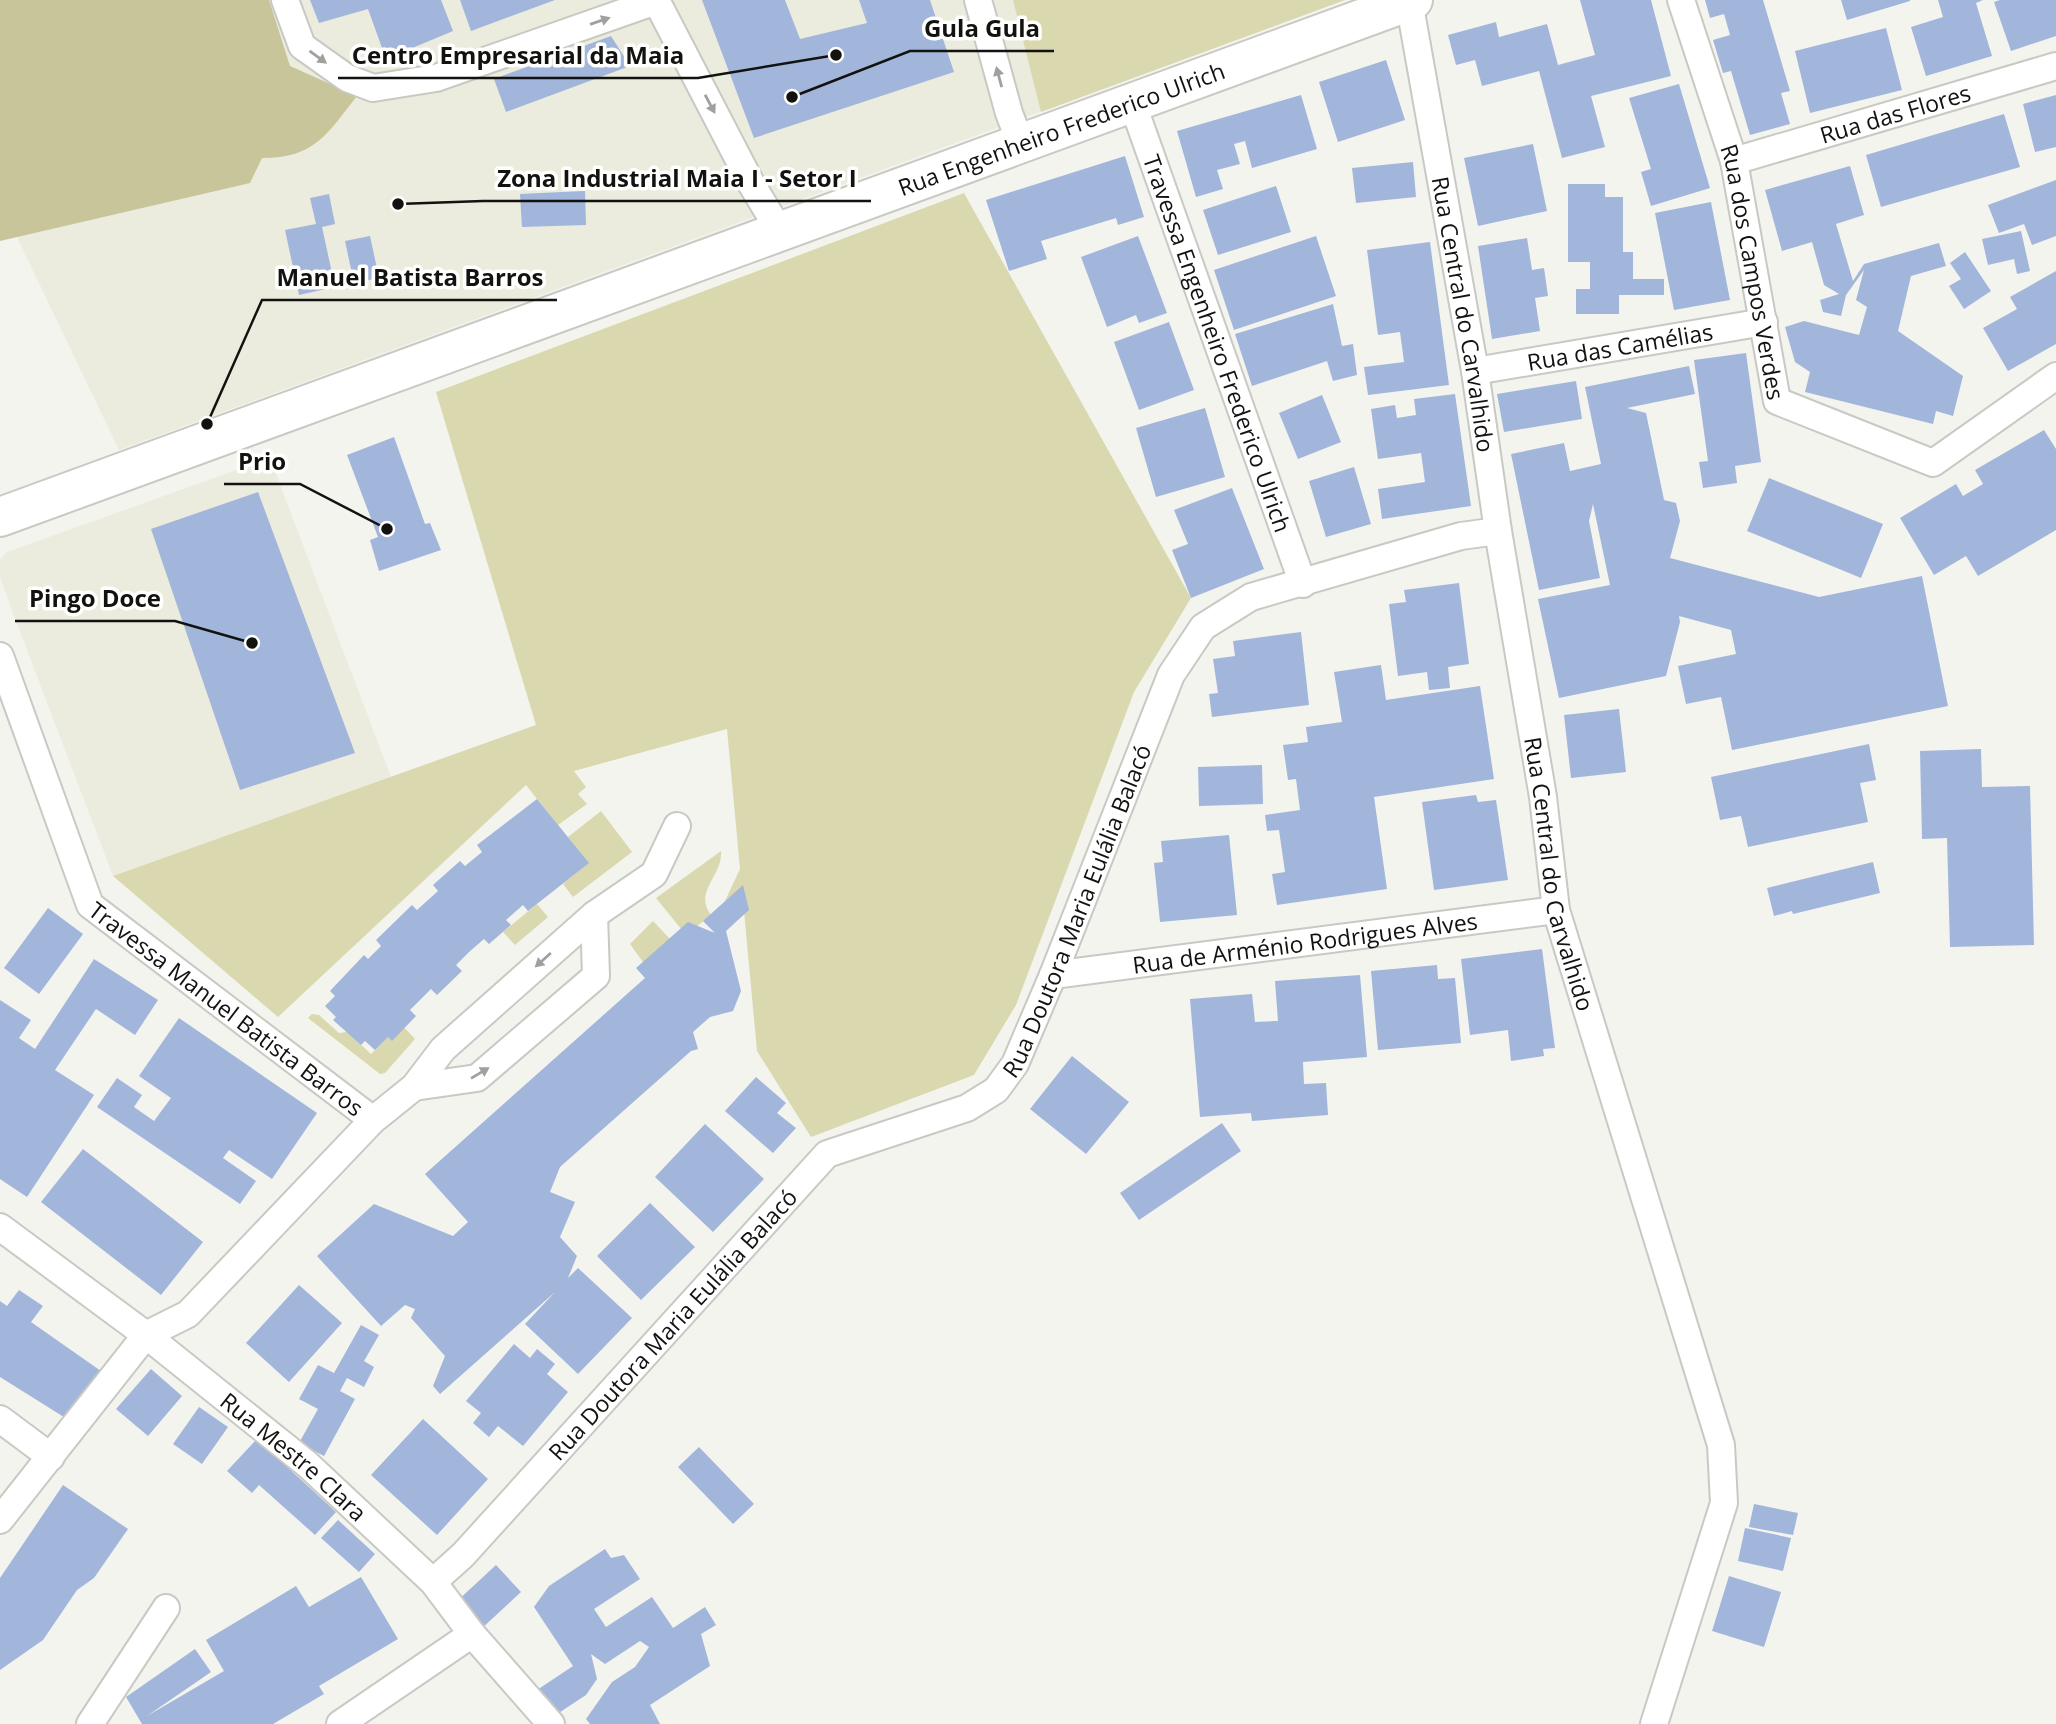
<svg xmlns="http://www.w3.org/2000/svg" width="2056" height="1724" viewBox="0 0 2056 1724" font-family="'Open Sans',sans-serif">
	<rect width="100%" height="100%" fill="#f4f4ef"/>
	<path fill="#ebebde" d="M0 0H1345L119 450 13 229 0 178Z
		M270 458 391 777 113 876 11 608 0 577V560L7 552Z"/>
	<path fill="#dad8ae" d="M1013 0H1345L1041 112Z
		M964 193 1191 598 1134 692 1016 1005 974 1075 811 1137 757 1051 742 890 725 901 740 869 727 729 574 771 586 787 578 794 587 804 558 825 526 785 278 1017 113 876 536 725 436 392Z
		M601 811 632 852 573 897 563 884 588 863 568 837Z
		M721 851C723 876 693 891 711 915L686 935 656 898Z
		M537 904 548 917 515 945 503 932Z
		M653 921 673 942 645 965 630 944Z
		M312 1014 319 1015 339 1033 347 1032 371 1054 401 1024 415 1039 385 1073 380 1074 308 1018Z"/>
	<path fill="#c7c599" d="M0 0H269L290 66 357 96C327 134 315 158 262 158L250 183 0 241Z"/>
	<path fill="#a2b5db" d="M310 0H441L453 31 386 59 368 9 319 23Z
		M460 0H555L471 31Z
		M702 0H785L800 39 867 23 859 0H930L954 72 754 138Z
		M1580 0H1651L1671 76 1591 96 1605 147 1562 158 1539 71 1482 86 1475 60 1456 65 1448 35 1496 22 1499 37 1547 24 1558 65 1595 55Z
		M1705 0H1763L1790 91 1781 93 1790 124 1750 135 1731 71 1723 73 1713 40 1730 35 1724 14 1710 18Z
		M1841 0H1910V1L1847 20Z
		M1938 0H1983L1976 3 1992 56 1926 76 1911 27 1943 17Z
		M2000 0H2056V36L2011 51 1994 2Z
		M1886 28 1902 90 1810 113 1795 51Z
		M611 36 630 66 506 112 494 79Z
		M1386 60 1405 120 1338 142 1319 82Z
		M1679 84 1710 188 1651 206 1641 172 1651 169 1629 98Z
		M1301 95 1317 149 1252 168 1245 141 1234 144 1240 164 1217 170 1223 189 1196 197 1177 131Z
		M2056 95V147L2035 152 2023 104Z
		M2004 114 2020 167 1881 207 1866 155Z
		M1533 144 1547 211 1478 226 1464 158Z
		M1125 156 1144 217 1118 225 1116 218 1041 241 1047 259 1009 271 986 200Z
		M1413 162 1416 197 1356 203 1352 168Z
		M1850 166 1864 215 1836 224 1853 281 1864 264 1939 243 1946 266 1911 276 1898 331 1963 376 1953 416 1936 411 1933 424 1805 392 1810 372 1795 362 1785 327 1804 321 1859 335 1867 307 1856 300 1864 270 1846 295 1841 316 1823 312 1820 300 1839 294 1824 285 1812 242 1782 251 1765 190Z
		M2056 180V236L2032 245 2024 224 1999 233 1988 205Z
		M1568 184H1605V197H1623V252H1633V279H1664V295H1619V314H1576V289H1590V262H1568Z
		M1276 186 1291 232 1218 255 1203 210Z
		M585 191 586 225 522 227 520 194Z
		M329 194 335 224 322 227 335 287 299 295 285 230 316 224 310 198Z
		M1711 202 1730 300 1674 310 1655 213Z
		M2021 231 2030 271 2017 274 2014 259 1988 265 1982 239Z
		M370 236 379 278 354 283 345 241Z
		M1138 236 1167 313 1139 323 1136 315 1107 327 1081 257Z
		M1316 236 1336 296 1234 330 1214 270Z
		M1527 238 1532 270 1544 268 1548 296 1535 298 1540 331 1492 339 1478 246Z
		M1430 242 1449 385 1368 395 1364 367 1404 362 1400 332 1378 335 1367 250Z
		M1965 252 1991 291 1964 309 1949 286 1961 279 1950 263Z
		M2056 271V344L2008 371 1983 328 2017 309 2010 297Z
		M1333 304 1342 346 1353 344 1357 375 1333 381 1327 361 1252 386 1235 334Z
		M1169 322 1194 390 1139 410 1114 342Z
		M1746 353 1761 462 1735 466 1737 483 1703 488 1699 462 1708 461 1694 360Z
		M1689 366 1695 394 1627 408 1646 413 1664 500 1676 503 1680 521 1670 558 1819 597 1922 576 1948 706 1732 750 1721 697 1686 704 1678 666 1736 654 1731 630 1679 616 1680 622 1666 676 1559 698 1538 599 1610 585 1593 504 1589 521 1600 578 1539 590 1511 454 1564 443 1570 471 1601 464 1585 387Z
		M1576 381 1582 419 1504 432 1497 394Z
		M1455 394 1471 506 1382 519 1378 489 1425 482 1421 453 1378 459 1371 409 1395 405 1397 418 1416 415 1414 399Z
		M1322 395 1341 442 1298 459 1279 413Z
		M1205 408 1225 477 1156 497 1136 428Z
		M2044 430 2056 449V530L1978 576 1966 556 1934 575 1900 518 1956 484 1963 496 1983 484 1975 470Z
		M394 437 425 524 430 523 441 550 379 571 370 540 378 537 347 455Z
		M1354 467 1371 524 1326 537 1309 481Z
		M1769 478 1883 524 1861 578 1747 531Z
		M1232 488 1264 569 1191 598 1172 550 1188 544 1174 510Z
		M258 492 355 753 240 790 151 529Z
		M1459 583 1469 664 1448 667 1450 688 1429 690 1427 672 1398 676 1389 604 1406 602 1404 590Z
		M1301 632 1309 705 1212 717 1209 694 1218 693 1213 659 1235 656 1233 641Z
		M1381 665 1386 700 1480 686 1494 779 1374 797 1387 889 1277 905 1272 874 1285 872 1279 830 1267 831 1265 815 1300 810 1296 779 1288 780 1283 745 1308 742 1306 727 1342 722 1334 672Z
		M1619 709 1626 772 1571 778 1564 715Z
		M1869 744 1876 780 1860 783 1868 822 1748 847 1741 816 1720 820 1711 777Z
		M1981 749 1982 787 2030 786 2034 945 1950 947 1947 838 1922 839 1920 751Z
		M1262 765 1263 804 1199 806 1198 767Z
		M1476 795 1478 802 1496 800 1508 880 1434 890 1422 802Z
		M537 799 589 863 528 911 523 905 506 920 511 925 489 944 484 939 469 952 456 965 462 971 437 995 431 989 410 1010 416 1016 392 1041 388 1037 375 1050 365 1041 361 1045 333 1020 336 1017 325 1006 335 996 330 991 364 955 368 959 381 946 376 940 412 905 417 910 438 891 433 885 460 861 465 866 482 852 477 845Z
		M1229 835 1237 915 1160 922 1154 863 1163 862 1161 841Z
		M1873 862 1880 893 1793 914 1792 911 1774 916 1767 888Z
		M743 885 749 910 726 931 741 991 733 1011 710 1017 693 1032 698 1049 691 1051 560 1167 550 1192 575 1202 560 1237 577 1256 568 1278 578 1268 632 1318 578 1374 525 1324 555 1292 440 1394 433 1386 445 1356 411 1318 415 1309 405 1305 381 1326 317 1256 374 1204 453 1236 468 1222 425 1174 645 978 636 968 688 922 715 933 703 921Z
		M48 908 83 934 39 994 4 968Z
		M1542 949 1555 1048 1543 1049 1544 1056 1511 1061 1508 1030 1470 1035 1461 959Z
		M94 959 158 1000 135 1035 96 1009 55 1070 94 1095 27 1197 0 1179V1000L31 1020 19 1038 35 1049Z
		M1437 965 1438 979 1455 978 1461 1043 1378 1050 1371 971Z
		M1360 975 1367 1057 1303 1062 1304 1084 1326 1083 1328 1115 1252 1121 1251 1113 1200 1117 1190 999 1252 994 1255 1022 1278 1021 1275 981Z
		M179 1018 317 1113 272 1179 229 1150 223 1158 256 1181 240 1204 97 1107 117 1078 142 1095 134 1107 154 1121 171 1098 139 1076Z
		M1072 1056 1129 1102 1086 1154 1030 1109Z
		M756 1077 786 1103 777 1113 796 1128 773 1153 725 1111Z
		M1222 1123 1241 1151 1139 1220 1120 1193Z
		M705 1124 764 1179 713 1232 655 1177Z
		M83 1149 203 1242 161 1295 41 1202Z
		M650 1203 695 1247 641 1300 597 1256Z
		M299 1285 342 1323 289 1382 246 1343Z
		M19 1290 43 1306 31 1322 101 1371 67 1419 0 1377V1301L7 1306Z
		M361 1325 379 1335 364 1361 374 1367 364 1387 347 1378 340 1391 355 1399 324 1456 299 1443 318 1409 299 1399 318 1365 334 1373Z
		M514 1344 530 1358 537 1349 555 1364 547 1374 568 1392 523 1446 498 1426 489 1437 473 1423 481 1413 466 1401Z
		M151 1369 182 1396 148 1436 116 1409Z
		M199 1407 228 1427 202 1464 173 1444Z
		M423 1419 488 1479 437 1535 371 1475Z
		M257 1439 336 1512 315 1535 259 1485 252 1493 227 1471Z
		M699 1447 754 1504 733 1524 678 1467Z
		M63 1485 128 1529 94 1578 77 1590 43 1640 0 1670V1578Z
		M1754 1504 1798 1513 1793 1535 1749 1527Z
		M338 1520 375 1554 359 1572 321 1538Z
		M1745 1528 1791 1538 1783 1571 1738 1561Z
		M605 1549 611 1558 624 1555 640 1579 594 1609 606 1627 652 1597 673 1628 705 1607 716 1625 701 1634 710 1666 650 1705 660 1724H590L586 1719 612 1682 635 1667 649 1647 640 1641 605 1664 591 1654 597 1679 586 1695 554 1716 537 1690 573 1666 534 1607 549 1586Z
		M496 1565 521 1592 480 1630 455 1603Z
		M1729 1576 1781 1592 1764 1647 1712 1631Z
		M361 1577 398 1639 319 1686 324 1694 273 1724H142L126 1697 195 1649 211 1672 147 1716 224 1671 206 1640 296 1586 309 1607Z"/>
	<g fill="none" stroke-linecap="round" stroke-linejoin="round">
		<defs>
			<g id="minor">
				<path d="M285 0 302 46 347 78 373 88 436 78 656 1"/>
				<path d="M656 0 752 185 779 230"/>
				<path d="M978 0 1009 113 1020 142"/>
				<path id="s1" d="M1681 0 1734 161 1777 401 1933 463 2056 376"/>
				<path id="s2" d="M1409 1 1475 371 1498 531 1543 797 1556 910 1721 1445 1724 1503 1654 1724"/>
				<path id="s3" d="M1132 102 1303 584"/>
				<path id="s4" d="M1734 161 2056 66"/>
				<path id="s5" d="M1475 371 1764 322"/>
				<path id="s6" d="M0 656 90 905 373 1120"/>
				<path id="s7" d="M1053 975 1556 910"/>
				<path d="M414 1087 477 1078 596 976 594 915"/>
				<path id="s8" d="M0 1227 146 1335 307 1464 433 1582 472 1634 551 1724"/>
				<path d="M0 1419 51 1457"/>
				<path d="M0 1520 146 1335 188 1314 373 1120 414 1087 443 1049 594 915 654 874 677 826"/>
				<path id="s9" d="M433 1582 463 1555 827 1154 967 1108 996 1090 1015 1064 1053 975 1171 675 1203 627 1251 597 1461 536 1498 531"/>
				<path d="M90 1724 166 1608"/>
				<path d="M340 1724 472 1634"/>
			</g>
			<g id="secondary">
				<path id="s10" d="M0 517 1413 0"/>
			</g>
		</defs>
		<use href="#minor" stroke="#c9c9c4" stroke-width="30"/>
		<use href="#secondary" stroke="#c9c9c4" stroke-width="42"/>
		<use href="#minor" stroke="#fff" stroke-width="26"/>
		<use href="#secondary" stroke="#fff" stroke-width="38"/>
	</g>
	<defs><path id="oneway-solid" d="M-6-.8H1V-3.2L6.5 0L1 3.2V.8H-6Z" transform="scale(1.75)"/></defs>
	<g fill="#a0a09f">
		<use href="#oneway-solid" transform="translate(600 21) rotate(-19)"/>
		<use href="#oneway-solid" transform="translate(318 57) rotate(36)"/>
		<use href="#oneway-solid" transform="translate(999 77) rotate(-105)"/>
		<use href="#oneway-solid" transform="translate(710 104) rotate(62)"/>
		<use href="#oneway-solid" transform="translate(543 960) rotate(138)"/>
		<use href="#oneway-solid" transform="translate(480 1073) rotate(-31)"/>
	</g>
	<g text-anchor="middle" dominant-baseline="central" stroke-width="7" stroke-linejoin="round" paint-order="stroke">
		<g font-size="23" fill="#121210" stroke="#fffffe">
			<text stroke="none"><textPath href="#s4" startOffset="168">Rua das Flores</textPath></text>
			<text stroke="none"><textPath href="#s10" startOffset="1130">Rua Engenheiro Frederico Ulrich</textPath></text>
			<text stroke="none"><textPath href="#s1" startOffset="282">Rua dos Campos Verdes</textPath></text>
			<text stroke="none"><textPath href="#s2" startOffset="318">Rua Central do Carvalhido</textPath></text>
			<text stroke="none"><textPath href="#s3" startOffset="256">Travessa Engenheiro Frederico Ulrich</textPath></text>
			<text stroke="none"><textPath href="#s5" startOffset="147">Rua das Camélias</textPath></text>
			<text stroke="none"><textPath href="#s2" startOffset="886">Rua Central do Carvalhido</textPath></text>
			<text stroke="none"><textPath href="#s9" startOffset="961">Rua Doutora Maria Eulália Balacó</textPath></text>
			<text stroke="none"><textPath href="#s7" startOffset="254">Rua de Arménio Rodrigues Alves</textPath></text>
			<text stroke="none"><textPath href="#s6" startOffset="436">Travessa Manuel Batista Barros</textPath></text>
			<text stroke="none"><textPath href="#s9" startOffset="352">Rua Doutora Maria Eulália Balacó</textPath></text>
			<text stroke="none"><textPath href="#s8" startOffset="373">Rua Mestre Clara</textPath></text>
		</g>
	</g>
	<path fill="none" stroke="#121210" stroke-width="2.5" d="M792 97L910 51H1054M836 55L698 78H338M398 204L483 201H871M207 424L262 300H557M387 529L300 484H224M252 643L175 621H15"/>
	<g fill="#121210" stroke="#fffffe" stroke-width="2.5">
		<circle cx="792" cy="97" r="7"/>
		<circle cx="836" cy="55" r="7"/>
		<circle cx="398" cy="204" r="7"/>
		<circle cx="207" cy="424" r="7"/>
		<circle cx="387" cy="529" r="7"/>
		<circle cx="252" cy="643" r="7"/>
	</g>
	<g font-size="24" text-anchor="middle" font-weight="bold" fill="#121210" stroke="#fffffe" stroke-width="7" stroke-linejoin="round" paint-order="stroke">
		<text x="982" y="37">Gula Gula</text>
		<text x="518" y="64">Centro Empresarial da Maia</text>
		<text x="677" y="187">Zona Industrial Maia I - Setor I</text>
		<text x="410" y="286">Manuel Batista Barros</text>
		<text x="262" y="470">Prio</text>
		<text x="95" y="607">Pingo Doce</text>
	</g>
</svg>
